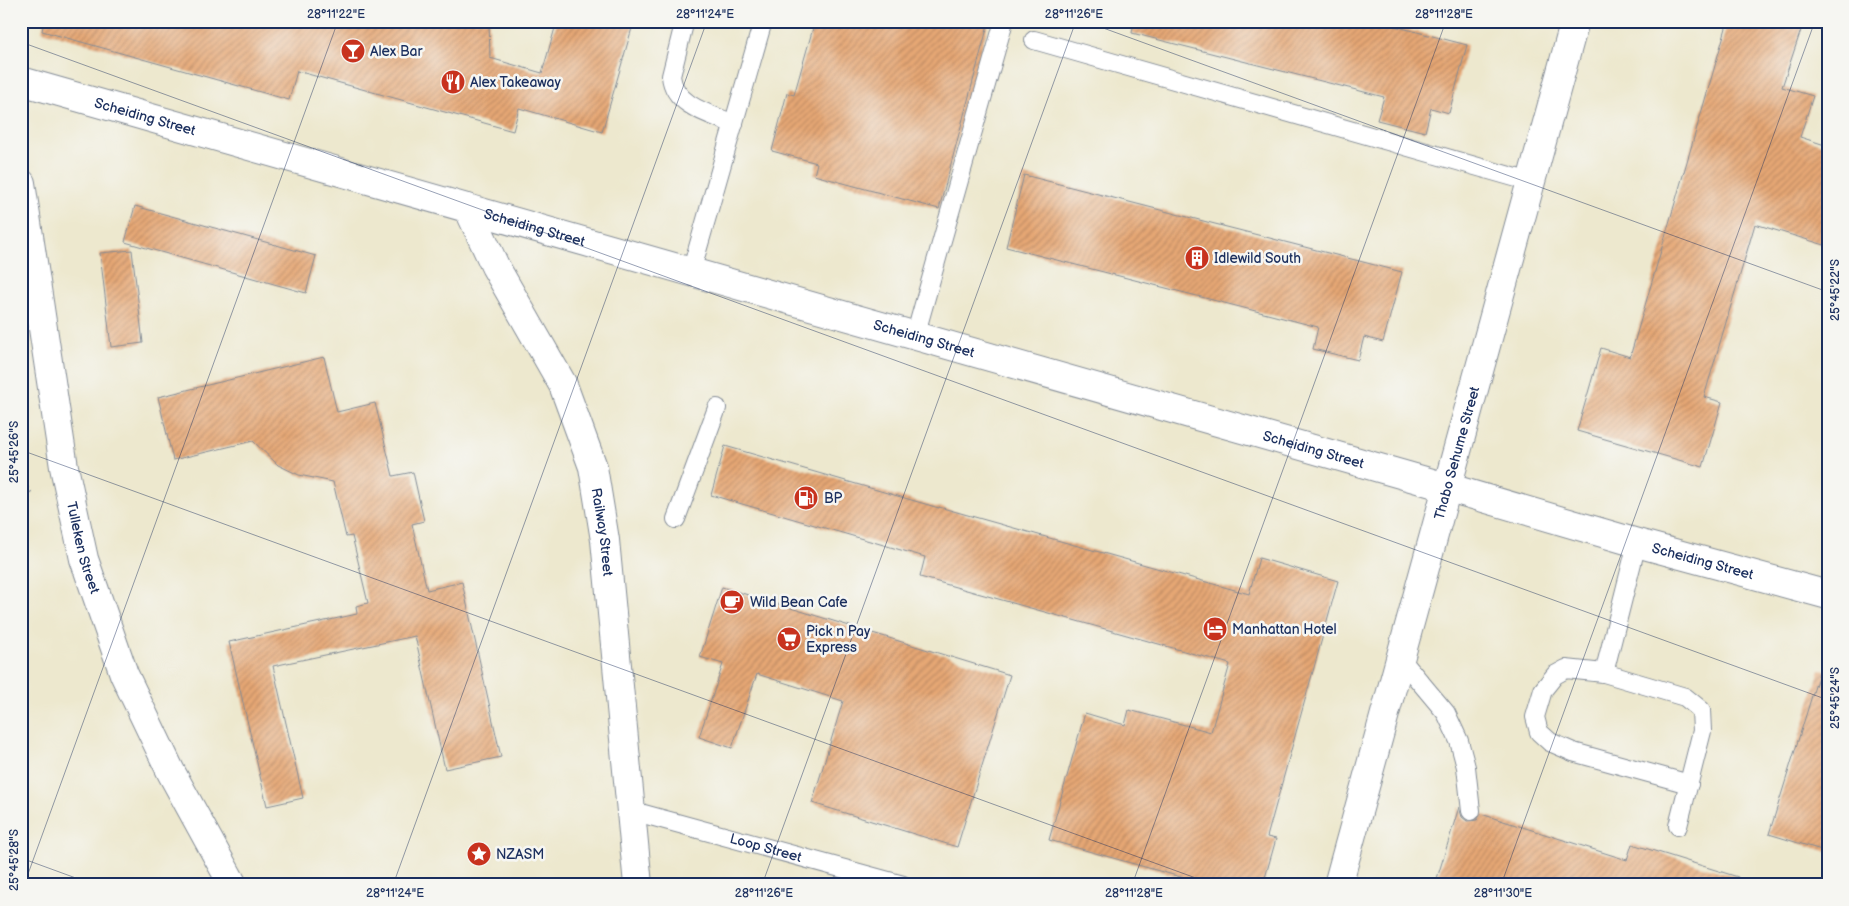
<svg xmlns="http://www.w3.org/2000/svg" width="1849" height="906" viewBox="0 0 1849 906" font-family="'Balsamiq Sans',sans-serif">
	<defs>
		<pattern id="building-hatch" width="6" height="6" patternUnits="userSpaceOnUse" patternTransform="scale(1.25)"><rect width="6" height="6" fill="#e6a774"/><path d="M-1 1l2-2M0 6l6-6M5 7l2-2" fill="none" stroke="#ba8862"/></pattern>
	</defs>
	<rect width="100%" height="100%" fill="#f6f6f2"/>
	<filter id="ink" filterUnits="userSpaceOnUse"><feTurbulence type="fractalNoise" baseFrequency=".02" numOctaves="2"/><feDisplacementMap in="SourceGraphic" scale="10" xChannelSelector="R" yChannelSelector="G"/><feConvolveMatrix kernelMatrix="1 2 1 2 8 2 1 2 1" color-interpolation-filters="sRGB"/></filter>
	<filter id="wash" filterUnits="userSpaceOnUse"><feTurbulence type="fractalNoise" baseFrequency=".0096" numOctaves="4" result="noise"/><feDisplacementMap in="SourceGraphic" scale="20" xChannelSelector="R" yChannelSelector="G"/><feGaussianBlur stdDeviation="1.12" result="paint"/><feColorMatrix in="noise" values="0 0 0 0 0 0 0 0 0 0 0 0 0 0 0 0 0 1.4 0 .05"/><feComposite in="paint" operator="in"/></filter>
	<g filter="url(#wash)">
		<rect width="100%" height="100%" fill="#ede8ce"/>
		<g id="blocks">
			<path fill="url(#building-hatch)" d="M44 21H489L490 58 542 73 557 21H634L602 132 519 108 513 131 297 71 289 100 42 31Z
				M815 21H989L939 209 814 175 817 163 772 151 787 93 794 95Z
				M1134 21H1375L1467 45 1449 113 1431 108 1425 132 1377 120 1384 97 1132 33Z
				M1728 21H1804L1782 87 1813 96 1800 137 1828 146V246L1755 224 1704 397 1722 402 1703 467 1577 431 1601 348 1630 357Z
				M1024 175 1402 272 1383 342 1364 337 1358 360 1313 349 1318 327 1006 247Z
				M135 206 316 256 306 293 125 242Z
				M132 250 143 343 111 347 100 253Z
				M324 357 337 412 375 403 393 476 413 472 424 521 412 524 427 590 462 582 501 757 445 769 415 636 273 666 303 798 267 806 229 642 357 614 356 606 368 603 352 536 346 537 333 482 299 475 278 465 253 441 173 460 158 397Z
				M725 446 939 508V507L1249 594 1259 558 1338 581 1267 837 1276 839 1263 885H1209L1049 840 1085 713 1125 725 1129 710 1211 732 1230 664 920 577 925 557 711 495Z
				M722 587 1010 675 957 847 812 803 843 701 757 674 732 748 699 737 723 664 700 657Z
				M1820 670 1828 671V852L1769 834Z
				M1459 807 1462 817 1467 821 1477 820 1481 814 1627 860 1632 844 1738 877 1737 885H1435Z"/>
		</g>
	</g>
	<g filter="url(#ink)">
		<use href="#blocks" fill-opacity="0" stroke="#848c96" stroke-width="1"/>
		<g fill="none" stroke-linecap="round" stroke-linejoin="round">
			<defs>
				<g id="lane">
					<path d="M684 24 671 76C674 106 710 114 734 124"/>
					<path d="M1034 40 1531 182"/>
					<path d="M691 272 763 21"/>
					<path d="M915 336 1004 21"/>
					<path d="M676 519 717 408"/>
					<path d="M1637 543 1604 673 1685 697 1701 710 1702 731 1678 826"/>
					<path d="M1400 658 1446 713 1459 741 1466 767 1471 811"/>
					<path d="M1604 673 1566 669 1555 675 1543 690 1535 717 1539 732 1550 742 1573 752 1689 784"/>
					<path id="s1" d="M629 810 903 885"/>
				</g>
				<g id="street">
					<path id="s2" d="M21 183 64 467 84 559 124 674 171 772 233 885"/>
				</g>
				<g id="secondary">
					<path id="s3" d="M21 81 1446 487 1637 543 1828 595"/>
					<path id="s4" d="M468 208 495 266 563 385 593 467 605 540 638 885"/>
					<path id="s5" d="M1338 885 1575 21"/>
				</g>
			</defs>
			<use href="#lane" stroke="#848c96" stroke-width="20"/>
			<use href="#street" stroke="#848c96" stroke-width="30"/>
			<use href="#secondary" stroke="#848c96" stroke-width="30"/>
			<path stroke="#848c96" stroke-width="3" stroke-dasharray="1 4" stroke-linecap="butt" d="M21 480 32 494"/>
			<use href="#lane" stroke="#fff" stroke-width="18"/>
			<use href="#street" stroke="#fff" stroke-width="28"/>
			<use href="#secondary" stroke="#fff" stroke-width="28"/>
		</g>
	</g>
	<path fill="none" stroke="#1b2f5e" stroke-width="1" stroke-opacity="0.45" d="M1084 21 1828 292M21 42 1828 700M21 450 1215 885M21 858 95 885M24 885 338 21M393 885 707 21M762 885 1076 21M1132 885 1446 21M1501 885 1815 21"/>
	<defs>
		<symbol id="bar-disc" viewBox="-11 -11 22 22"><circle r="9.5" fill="#c8321e" stroke="#f6f6f2"/><path d="M-6-5H6L.8 .8V4.5H3.5V6h-7V4.5H-.8V.8Z" fill="#fff"/></symbol>
		<symbol id="restaurant-disc" viewBox="-11 -11 22 22"><circle r="9.5" fill="#c8321e" stroke="#f6f6f2"/><path d="M-5-6h1v4h1v-4h1v4h1v-4h1v5L-1.5 .5V6h-2V.5L-5-1ZM5-6V6H3V1.5H1.5Q1.5-4 5-6Z" fill="#fff"/></symbol>
		<symbol id="building-disc" viewBox="-11 -11 22 22"><circle r="9.5" fill="#c8321e" stroke="#f6f6f2"/><path d="M-4-6H4V6H1V3H-1V6H-4ZM-2.5-4.3h1.7v1.8h-1.7ZM.8-4.3h1.7v1.8H.8ZM-2.5-1h1.7V.8h-1.7ZM.8-1h1.7V.8H.8Z" fill="#fff"/></symbol>
		<symbol id="fuel-disc" viewBox="-11 -11 22 22"><circle r="9.5" fill="#c8321e" stroke="#f6f6f2"/><path d="M-5.5-6h7V0h2V4h1.3V-2.5L3-4.5l.8-.8L6-3V5H2.5V1h-1V6h-7ZM-4.2-4.7v3.2H.2V-4.7Z" fill="#fff"/></symbol>
		<symbol id="cafe-disc" viewBox="-11 -11 22 22"><circle r="9.5" fill="#c8321e" stroke="#f6f6f2"/><path d="M-5.5-4.5H6V0H3Q3 3.5 0 3.5H-2.5Q-5.5 3.5-5.5 0ZM3-3.2v2h1.7v-2ZM-6 4.5H4V6H-6Z" fill="#fff"/></symbol>
		<symbol id="hotel-disc" viewBox="-11 -11 22 22"><circle r="9.5" fill="#c8321e" stroke="#f6f6f2"/><path d="M-6-4.5h1.5V1H6V5H4.5V3h-9V5H-6ZM-4 0a1.8 1.8 0 1 1 3.6 0ZM.5 0V-2.5h3Q6-2.5 6 0Z" fill="#fff"/></symbol>
		<symbol id="supermarket-disc" viewBox="-11 -11 22 22"><circle r="9.5" fill="#c8321e" stroke="#f6f6f2"/><path d="M-6-5.5h2.5l.6 2H6L4.5 2H-2.5L-4.4-4H-6ZM-1.5 3.2a1.3 1.3 0 1 0 .1 0ZM3 3.2a1.3 1.3 0 1 0 .1 0Z" fill="#fff"/></symbol>
		<symbol id="sight-disc" viewBox="-11 -11 22 22"><circle r="9.5" fill="#c8321e" stroke="#f6f6f2"/><path d="M0-6L1.8-2.2L6-1.7L2.9 1.2L3.7 5.4L0 3.3L-3.7 5.4L-2.9 1.2L-6-1.7L-1.8-2.2Z" fill="#fff"/></symbol>
	</defs>
	<g fill-rule="evenodd">
		<use href="#bar-disc" x="339" y="37" width="28" height="28"/>
		<use href="#restaurant-disc" x="439" y="68" width="28" height="28"/>
		<use href="#building-disc" x="1183" y="244" width="28" height="28"/>
		<use href="#fuel-disc" x="792" y="484" width="28" height="28"/>
		<use href="#cafe-disc" x="718" y="588" width="28" height="28"/>
		<use href="#hotel-disc" x="1201" y="615" width="28" height="28"/>
		<use href="#supermarket-disc" x="775" y="625" width="28" height="28"/>
		<use href="#sight-disc" x="465" y="840" width="28" height="28"/>
	</g>
	<g text-anchor="middle" dominant-baseline="central" stroke-width="5" stroke-linejoin="round" paint-order="stroke">
		<g font-size="14" fill="#1b2f5e" stroke="#f6f6f2" text-anchor="start">
			<text x="370" y="51">Alex Bar</text>
			<text x="470" y="82">Alex Takeaway</text>
			<text x="1214" y="258">Idlewild South</text>
			<text x="824" y="498">BP</text>
			<text x="750" y="602">Wild Bean Cafe</text>
			<text x="1232" y="629">Manhattan Hotel</text>
			<text x="806" y="631">Pick n Pay<tspan x="806" dy="16">Express</tspan></text>
			<text x="496" y="854">NZASM</text>
		</g>
		<g font-size="14" fill="#1b2f5e" stroke="#f6f6f2">
			<text stroke="none"><textPath href="#s3" startOffset="129">Scheiding Street</textPath></text>
			<text stroke="none"><textPath href="#s3" startOffset="534">Scheiding Street</textPath></text>
			<text stroke="none"><textPath href="#s3" startOffset="939">Scheiding Street</textPath></text>
			<text stroke="none"><textPath href="#s3" startOffset="1344">Scheiding Street</textPath></text>
			<text stroke="none"><textPath href="#s5" startOffset="448">Thabo Sehume Street</textPath></text>
			<text stroke="none"><textPath href="#s4" startOffset="354">Railway Street</textPath></text>
			<text stroke="none"><textPath href="#s2" startOffset="370">Tulleken Street</textPath></text>
			<text stroke="none"><textPath href="#s3" startOffset="1749">Scheiding Street</textPath></text>
			<text stroke="none"><textPath href="#s1" startOffset="142">Loop Street</textPath></text>
		</g>
	</g>
	<rect width="1849" height="906" fill="none" stroke="#f6f6f2" stroke-width="55"/>
	<rect x="28" y="28" width="1794" height="850" fill="none" stroke="#1b2f5e" stroke-width="2"/>
	<g font-size="12" text-anchor="middle" fill="#1b2f5e">
		<text x="336" y="18">28°11'22"E</text>
		<text x="705" y="18">28°11'24"E</text>
		<text x="1074" y="18">28°11'26"E</text>
		<text x="1444" y="18">28°11'28"E</text>
		<text transform="translate(1835 290) rotate(-90)" y="4">25°45'22"S</text>
		<text transform="translate(14 452) rotate(-90)" y="4">25°45'26"S</text>
		<text transform="translate(1835 698) rotate(-90)" y="4">25°45'24"S</text>
		<text transform="translate(14 860) rotate(-90)" y="4">25°45'28"S</text>
		<text x="395" y="897">28°11'24"E</text>
		<text x="764" y="897">28°11'26"E</text>
		<text x="1134" y="897">28°11'28"E</text>
		<text x="1503" y="897">28°11'30"E</text>
	</g>
</svg>
